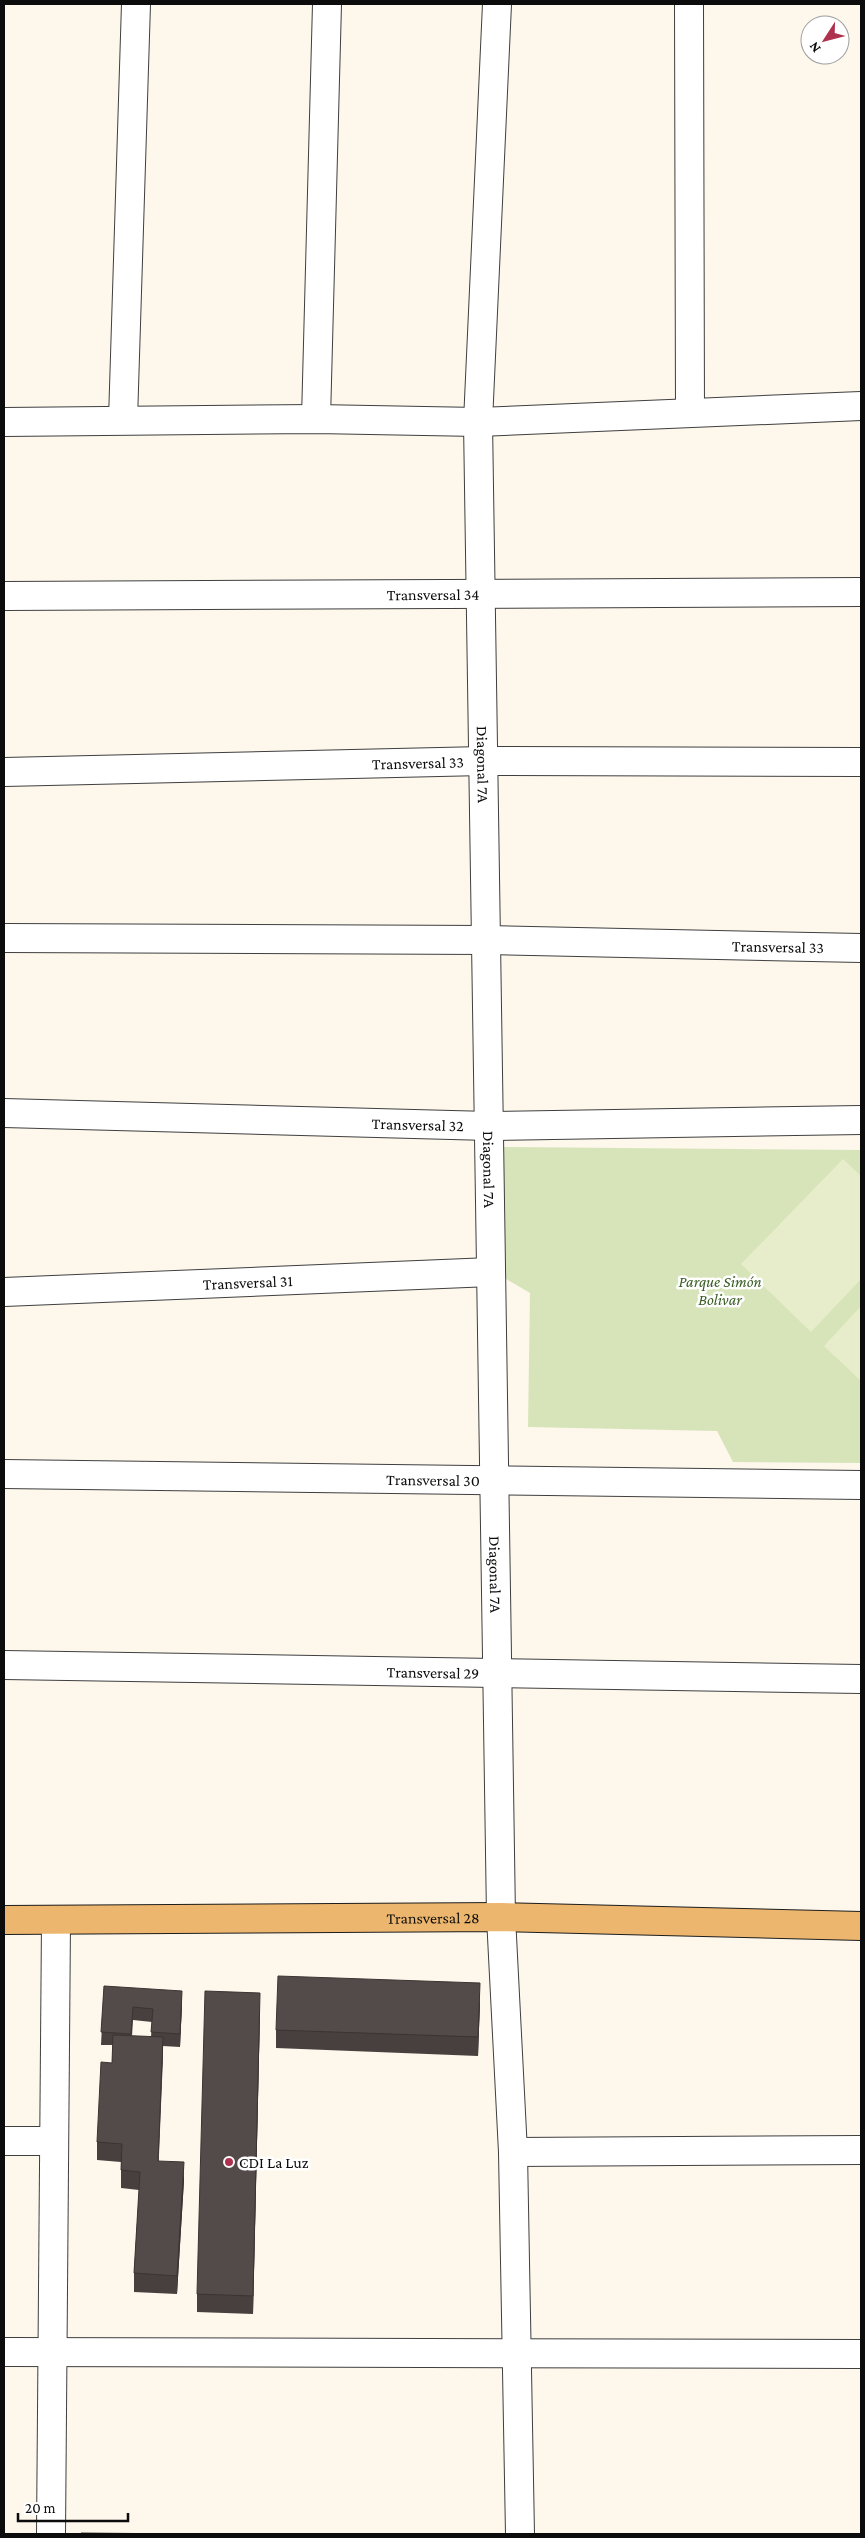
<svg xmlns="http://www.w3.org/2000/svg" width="865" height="2538" viewBox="0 0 865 2538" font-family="'Crimson Pro',serif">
	<rect width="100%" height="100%" fill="#fdf7ec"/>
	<path fill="#d7e4b9" d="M503 1147 861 1150V1463L733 1462 717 1431 528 1427 530 1293 503 1277Z"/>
	<path fill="#e7ecca" d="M843 1159 861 1176V1279L811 1332 741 1264Z
		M861 1306V1381L824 1346Z"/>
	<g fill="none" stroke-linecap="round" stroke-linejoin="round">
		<defs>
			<g id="minor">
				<path id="s1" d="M497 4 478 422 501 1917 513 2152 520 2534"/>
				<path d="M689 4 690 412"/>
				<path d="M316 419 327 4"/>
				<path d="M123 420 136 4"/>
				<path d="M4 422 316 419 478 422 861 406"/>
				<path id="s2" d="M4 596 861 592"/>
				<path id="s3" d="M4 772 483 761 861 762"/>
				<path id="s4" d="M4 938 486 940 861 948"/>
				<path id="s5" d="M4 1113 489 1126 861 1120"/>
				<path id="s6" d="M4 1292 491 1272"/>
				<path id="s7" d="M4 1474 861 1485"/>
				<path id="s8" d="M4 1665 861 1679"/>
				<path d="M4 2141H54"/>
				<path d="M513 2152 861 2150"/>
				<path d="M4 2352 861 2354"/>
				<path d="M51 2534 56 1922"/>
			</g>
			<g id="major">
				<path id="s9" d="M4 1920 501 1917 861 1926"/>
			</g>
		</defs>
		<use href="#minor" stroke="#3f3f3f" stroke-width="30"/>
		<use href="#major" stroke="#1d1d1d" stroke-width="30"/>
		<use href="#minor" stroke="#fff" stroke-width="28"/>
		<use href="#major" stroke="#ecb66e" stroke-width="28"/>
	</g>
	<path fill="#47403f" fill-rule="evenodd" d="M104 1986 182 2004 180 2047 163 2046 158 2161 184 2180 177 2294 134 2292V2273L139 2190 121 2188V2162L97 2160V2142L112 2063 113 2045H101ZM133 2020 152 2022 151 2037 132 2036Z
		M480 2002 478 2056 276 2048V2030Z
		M260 2011 253 2314 197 2312V2294Z"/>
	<path fill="#3a3433" d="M480 1983V2002L478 2056V2037Z
		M182 1991V2004L180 2047V2034Z
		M260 1993V2011L253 2314V2296Z
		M163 2037V2056L158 2179V2161Z
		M184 2162V2180L177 2294V2276Z"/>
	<path fill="#534b49" stroke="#3a3433" d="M278 1976 480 1983 478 2037 276 2030Z
		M104 1986 182 1991 180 2034 151 2032 153 2009 133 2007 131 2034 101 2032Z
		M205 1991 260 1993 253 2296 197 2294Z
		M113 2035 163 2037 158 2161 184 2162 177 2276 134 2273 140 2172 121 2170 122 2144 97 2142 101 2062 112 2063Z
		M81 2533 188 2534H81Z"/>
	<circle fill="#ae314e" stroke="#fff" stroke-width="2" cx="229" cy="2162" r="5"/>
	<g text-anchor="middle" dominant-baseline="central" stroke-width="5" stroke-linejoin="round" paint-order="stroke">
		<g font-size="16" fill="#0c0c0c" stroke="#fff">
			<text stroke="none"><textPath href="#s2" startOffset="429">Transversal 34</textPath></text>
			<text stroke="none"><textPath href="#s3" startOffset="414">Transversal 33</textPath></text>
			<text stroke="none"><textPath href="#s1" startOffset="761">Diagonal 7A</textPath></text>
			<text stroke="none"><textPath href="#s4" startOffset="774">Transversal 33</textPath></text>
			<text stroke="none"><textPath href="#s5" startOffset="414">Transversal 32</textPath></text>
			<text stroke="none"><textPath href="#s1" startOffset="1166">Diagonal 7A</textPath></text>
			<text stroke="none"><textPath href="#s6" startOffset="244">Transversal 31</textPath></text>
			<text stroke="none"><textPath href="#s7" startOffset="429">Transversal 30</textPath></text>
			<text stroke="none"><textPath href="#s1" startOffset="1571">Diagonal 7A</textPath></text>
			<text stroke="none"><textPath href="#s8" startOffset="429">Transversal 29</textPath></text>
			<text stroke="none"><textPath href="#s9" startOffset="429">Transversal 28</textPath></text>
		</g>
		<g font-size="16" font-style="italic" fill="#395d23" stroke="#fff">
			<text x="720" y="1281">Parque Simón<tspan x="720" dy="18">Bolivar</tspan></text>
		</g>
		<g font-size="16" fill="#0c0c0c" stroke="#fff" text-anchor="start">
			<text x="239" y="2162">CDI La Luz</text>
		</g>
	</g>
	<rect width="865" height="2538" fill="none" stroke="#0c0c0c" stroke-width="10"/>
	<g transform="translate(825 40) rotate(234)"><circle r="24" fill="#ffffff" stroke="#9e9e9e"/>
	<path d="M0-4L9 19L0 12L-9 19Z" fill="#ae314e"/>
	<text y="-8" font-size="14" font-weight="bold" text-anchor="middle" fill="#0c0c0c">N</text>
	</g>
	<path d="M18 2513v8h110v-8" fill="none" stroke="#0c0c0c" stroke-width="2.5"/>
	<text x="25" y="2513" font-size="15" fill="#0c0c0c" stroke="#ffffff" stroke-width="4" paint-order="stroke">20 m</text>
</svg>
